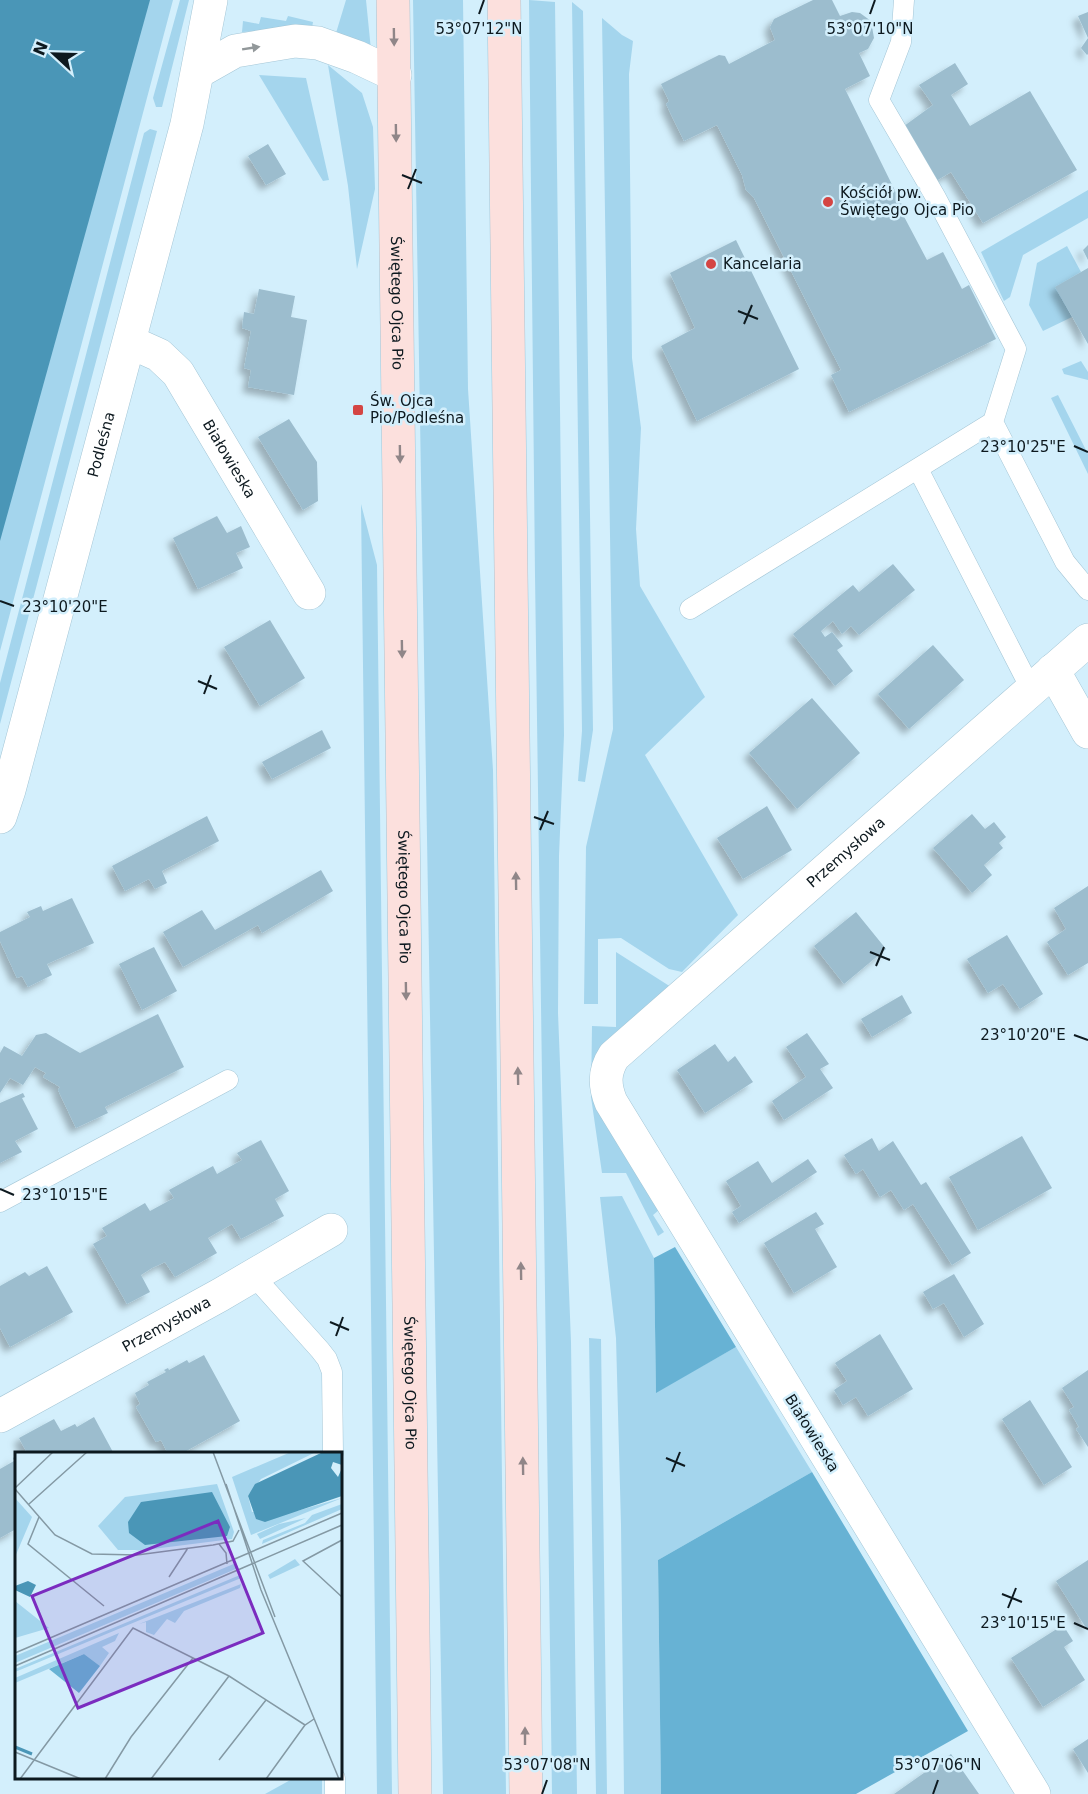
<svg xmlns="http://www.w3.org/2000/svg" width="1088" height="1794" viewBox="0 0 1088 1794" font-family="'DejaVu Sans',sans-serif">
	<defs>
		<filter id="shadow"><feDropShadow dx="-5.5" dy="5.5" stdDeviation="3" flood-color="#0004"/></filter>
	</defs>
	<rect width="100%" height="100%" fill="#d3effc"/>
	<path fill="#a4d5ed" d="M0 0H173L0 651Z
		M180 0H189L162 107H156L153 98Z
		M346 0H366L371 50 336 33Z
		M413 0H463L468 389 493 770 506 1794H443Z
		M529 0 555 2 564 735 559 856 558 1013 571 1342 577 1794H552L535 575Z
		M572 2 583 11 593 730 585 782 578 781 582 731Z
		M288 16 313 22 312 28 242 32 243 21 259 24 261 17 286 21Z
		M602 18 622 35 633 41 629 74 632 358 641 428 636 529 640 586 705 697 645 755 738 915 682 972 669 969 621 938 598 939V1004H584L586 847 613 729Z
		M328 65 362 93 373 127 375 189 357 269 348 186Z
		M259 75 306 78 329 180 323 181Z
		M150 129 157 131 0 724V683L144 133Z
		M1088 190V218L1023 255 1010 297 1004 301 981 252Z
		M1067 246 1081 272 1056 287 1072 317 1043 331 1029 305 1037 263Z
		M1081 361 1088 372V380L1064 374 1062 369Z
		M1058 395 1088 454V474L1051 398Z
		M361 504 377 565 392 1794H377Z
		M616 952 671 987 600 1051 659 1210 653 1215 664 1232 658 1236 626 1173H602L591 1097 592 1026 616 1027Z
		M622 1196 654 1258 656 1392 736 1347 812 1472 658 1560 661 1794H624L621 1525 616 1338 600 1197Z
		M589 1338 601 1339 607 1794H596Z
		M294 1778H322V1794H265Z"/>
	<path fill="#67b2d4" d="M675 1247 736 1347 656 1393 654 1258Z
		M812 1472 968 1731 856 1794H661L658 1560Z"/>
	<path fill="#4a96b7" d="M0 0H150L0 541Z"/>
	<path fill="#9cbdce" filter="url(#shadow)" d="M813 0H832L840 16 852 12 860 13 871 21 874 38 868 49 859 53 870 76 845 89 903 207 900 209 927 260 943 252 962 289 969 285 996 339 849 412 831 375 841 370 754 198 746 190 742 175 717 125 684 141 666 104 669 101 661 84 719 55 725 56 729 64 775 40 770 27 774 19Z
		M1088 12V54L1087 55 1081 48 1088 38 1078 16Z
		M955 63 968 84 951 95 970 126 1030 91 1077 170 983 223 951 172 936 181 900 129 933 105 919 85Z
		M268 144 286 174 266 185 248 156Z
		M736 240 799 369 697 421 661 346 695 328 670 273Z
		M1088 245V260L1083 250Z
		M1088 268V344L1055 287Z
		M259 289 295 296 291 317 307 320 294 395 248 387 251 370 244 368 251 331 242 328 244 312 254 314Z
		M289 419 317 462 318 501 303 510 258 437Z
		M217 516 227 533 241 526 250 547 236 553 243 568 198 589 173 538Z
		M893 564 915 590 859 635 851 626 842 634 833 621 821 631 825 637 832 632 843 646 837 650 853 671 835 686 793 634 853 585 859 592Z
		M270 620 305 678 260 706 224 647Z
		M933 645 964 680 909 729 878 694Z
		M812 698 860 753 797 809 749 753Z
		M322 730 331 748 272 779 262 762Z
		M767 806 792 850 743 879 717 838Z
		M972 814 985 829 994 822 1006 837 999 843 1003 848 984 865 992 875 972 893 933 848Z
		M207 816 219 841 162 871 167 883 155 889 149 879 125 891 112 866Z
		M321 870 333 891 262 933 258 925 183 967 163 932 202 910 215 930Z
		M1088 886V963L1068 975 1047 942 1066 929 1054 908Z
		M72 898 94 943 47 964 52 975 28 987 22 976 17 978 0 941V932L30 917 27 912 41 906 43 911Z
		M856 912 886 949 844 984 814 946Z
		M1007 935 1043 994 1020 1009 1003 984 988 993 967 959Z
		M154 947 177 991 142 1010 119 964Z
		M902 995 912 1013 872 1037 861 1019Z
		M158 1014 184 1067 105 1107 108 1113 76 1128 58 1090 60 1087 43 1077 46 1073 35 1067 23 1085 10 1078 0 1093V1053L4 1046 22 1056 36 1035 46 1033 80 1053Z
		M807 1033 829 1064 820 1069 833 1088 784 1120 772 1101 806 1077 786 1047Z
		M715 1044 728 1062 735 1056 753 1082 705 1113 677 1070Z
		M23 1093 25 1097 22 1098 38 1129 15 1141 22 1152 0 1163V1103Z
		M1022 1136 1052 1188 978 1230 949 1177Z
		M872 1138 879 1151 893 1141 921 1185 926 1182 971 1253 952 1265 913 1204 904 1210 891 1190 880 1197 863 1169 856 1174 844 1155Z
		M261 1140 289 1191 275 1199 284 1216 241 1239 232 1224 208 1238 217 1253 175 1277 165 1262 152 1268 141 1275 150 1292 127 1304 93 1244 107 1236 102 1228 145 1203 150 1211 174 1198 169 1190 213 1166 217 1174 242 1160 237 1153Z
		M808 1159 817 1172 739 1223 732 1212 741 1206 726 1181 758 1161 772 1183Z
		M816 1212 824 1224 815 1229 837 1267 794 1293 764 1243Z
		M47 1266 73 1312 10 1347 0 1328V1286L25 1272 29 1276Z
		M954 1274 984 1324 964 1337 944 1303 933 1309 923 1292Z
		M880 1334 913 1389 868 1416 856 1397 843 1405 834 1390 847 1381 835 1363Z
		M204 1355 240 1421 181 1454H168L161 1440 156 1442 136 1407 140 1404 135 1393 149 1385 147 1382 166 1372 164 1370 168 1368 169 1370 187 1360 189 1363Z
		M1088 1370V1447L1076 1429 1079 1427 1069 1410 1074 1407 1062 1388Z
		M1030 1400 1072 1467 1044 1485 1002 1419Z
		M94 1417 114 1454H21L26 1451 19 1438 54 1419 61 1431 75 1424 77 1427Z
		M16 1456V1529L0 1538V1469L14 1461 13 1458Z
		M1088 1560V1631L1056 1581Z
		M1063 1625 1073 1641 1064 1647 1085 1680 1043 1707 1011 1658Z
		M1088 1739V1773L1073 1749Z
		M951 1754 979 1794H894Z"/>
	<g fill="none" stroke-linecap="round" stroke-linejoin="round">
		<defs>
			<path id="lane" d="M904 0 901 42 879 100 935 196 1016 349 993 422
				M918 469 1031 689
				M690 609 993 422 1065 562 1088 590
				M0 1202 228 1080
				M253 1275 320 1350 327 1359 332 1372 333 1454
				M335 1778V1794"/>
			<g id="street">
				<path d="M198 72 235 51 295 41 318 43 357 57 395 75"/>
				<path id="s1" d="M130 342 159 355 178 373 309 593"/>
				<path d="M1053 670 1088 732"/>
				<path id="s2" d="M0 817 9 790 187 124 211 0"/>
				<path id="s3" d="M0 1416 220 1295 331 1230"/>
				<path id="s4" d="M1034 1794 611 1102C604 1085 604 1071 614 1056L1088 640"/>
			</g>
			<g id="secondary">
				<path id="s5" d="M393 0 415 1794"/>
				<path d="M504 0 526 1794"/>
			</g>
		</defs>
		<use href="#lane" stroke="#a4c6d6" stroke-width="21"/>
		<use href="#street" stroke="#a4c6d6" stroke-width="34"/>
		<use href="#secondary" stroke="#a4c6d6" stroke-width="34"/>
		<use href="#lane" stroke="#fff" stroke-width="20"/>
		<use href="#street" stroke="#fff" stroke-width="33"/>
		<use href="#secondary" stroke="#fce0dd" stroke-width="33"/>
	</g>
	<defs><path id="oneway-solid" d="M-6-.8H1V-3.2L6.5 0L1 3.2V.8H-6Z" transform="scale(1.5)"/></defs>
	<g fill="#908688">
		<use href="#oneway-solid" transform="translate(394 37) rotate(89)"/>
		<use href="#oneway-solid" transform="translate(396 133) rotate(89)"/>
		<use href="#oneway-solid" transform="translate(400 454) rotate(89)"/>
		<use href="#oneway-solid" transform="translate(402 649) rotate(89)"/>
		<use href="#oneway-solid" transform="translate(516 881) rotate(-91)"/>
		<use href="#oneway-solid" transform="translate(406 991) rotate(89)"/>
		<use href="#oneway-solid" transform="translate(518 1076) rotate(-91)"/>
		<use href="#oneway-solid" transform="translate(521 1271) rotate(-91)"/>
		<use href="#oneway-solid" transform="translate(523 1466) rotate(-91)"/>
		<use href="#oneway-solid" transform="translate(525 1736) rotate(-90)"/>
	</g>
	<use fill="#92989a" href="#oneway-solid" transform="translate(251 48) rotate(-9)"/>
	<path fill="none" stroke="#0d191f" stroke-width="2" d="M479 14 484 0M870 14 875 0M402 175 422 183M408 189 416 169M738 311 758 319M744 324 752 305M1074 446 1088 452M0 601 14 606M198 681 217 689M204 694 211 675M534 817 554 824M540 830 548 811M870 952 890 960M876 966 884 947M1074 1035 1088 1040M0 1189 14 1195M330 1322 349 1330M336 1336 343 1317M666 1458 685 1466M672 1472 680 1452M1002 1594 1022 1602M1008 1608 1016 1588M1074 1623 1088 1629M542 1794 547 1780M933 1794 938 1780"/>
	<g fill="#d44543" stroke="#d3effc" stroke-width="2">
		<circle cx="828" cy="202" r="6"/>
		<circle cx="711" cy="264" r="6"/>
		<rect x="352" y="404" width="12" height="12" rx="3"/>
	</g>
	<g text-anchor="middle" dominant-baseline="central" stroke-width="5" stroke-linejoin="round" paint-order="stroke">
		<g font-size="15" fill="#0d191f" stroke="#d3effc" text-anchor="start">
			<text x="840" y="193">Kościół pw.<tspan x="840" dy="17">Świętego Ojca Pio</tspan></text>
			<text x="723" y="264">Kancelaria</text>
			<text x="370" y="401">Św. Ojca<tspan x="370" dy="17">Pio/Podleśna</tspan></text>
		</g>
		<g font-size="15" fill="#0d191f" stroke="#d3effc">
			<text stroke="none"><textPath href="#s5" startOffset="303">Świętego Ojca Pio</textPath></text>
			<text stroke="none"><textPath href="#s2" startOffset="386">Podleśna</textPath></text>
			<text stroke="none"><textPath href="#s1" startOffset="158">Białowieska</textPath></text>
			<text stroke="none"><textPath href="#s4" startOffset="1168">Przemysłowa</textPath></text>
			<text stroke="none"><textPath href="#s5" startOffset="897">Świętego Ojca Pio</textPath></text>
			<text stroke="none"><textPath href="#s3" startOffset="190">Przemysłowa</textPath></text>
			<text stroke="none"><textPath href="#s5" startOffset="1383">Świętego Ojca Pio</textPath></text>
			<text transform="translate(812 1433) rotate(58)">Białowieska</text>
		</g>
	</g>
	<g transform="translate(15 1452)">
		<rect width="327" height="327" fill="#d3effc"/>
		<path d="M276 0H301L246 27 233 44 237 60 282 59 327 46 236 83 217 25ZM202 32 219 80 217 87 114 100 125 98H103L83 74 110 45ZM0 46 17 65 0 105ZM327 52V57L247 92 248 88 290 71 297 63ZM291 66 245 87 242 82 264 72ZM280 107 285 113 255 127 253 123ZM221 111 223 116 0 211V204ZM225 123 226 126 0 220V217ZM226 132 225 136 169 159 160 171 152 167 139 183 131 180V170L124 172ZM0 149 34 176 0 186ZM104 181 100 189 87 195 94 201 85 214 69 202 0 231V226Z" fill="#a4d5ed"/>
		<path d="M69 202 85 214 64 241 34 217Z" fill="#67b2d4"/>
		<path d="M308 0H327V13L318 10 316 16 323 25 327 16V44L250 70 241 67 233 44 240 32ZM197 40 215 75 212 84 130 93 114 81 113 70 126 50ZM13 129 21 133 15 145 0 138V134Z" fill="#4a96b7"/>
		<path fill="none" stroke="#4a96b7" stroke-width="3" d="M0 295 17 302"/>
		<path fill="none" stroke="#8499a4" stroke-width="1.5" d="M198 0 260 165M211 32 246 138 324 327M0 36 38 0M0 37 40 83 77 102 122 103 198 93 218 89 224 78M14 52 72 0M24 65 13 92 89 154M327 88 288 109 327 145M204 92 211 101 212 112M154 125 173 96M0 201 327 61M0 214 327 73M0 300 66 327M204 308 251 248M5 327 118 176 214 224 290 273 299 267M90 327 116 285 178 206M136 327 214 224M251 327 290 273"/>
		<path fill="#7b2cbf" fill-opacity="0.15" stroke="#7b2cbf" stroke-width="3" d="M203 69 248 181 63 256 17 144Z"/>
		<rect width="327" height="327" fill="none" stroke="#0d191f" stroke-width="3"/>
	</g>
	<g font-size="15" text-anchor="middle" fill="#0d191f" stroke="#d3effc" stroke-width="5" stroke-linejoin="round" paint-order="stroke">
		<text x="479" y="34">53°07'12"N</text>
		<text x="870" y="34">53°07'10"N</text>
		<text x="1023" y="452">23°10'25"E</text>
		<text x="65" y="612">23°10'20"E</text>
		<text x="1023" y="1040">23°10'20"E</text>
		<text x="65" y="1200">23°10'15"E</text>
		<text x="1023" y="1628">23°10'15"E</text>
		<text x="547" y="1770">53°07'08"N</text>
		<text x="938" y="1770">53°07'06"N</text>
	</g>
	<g transform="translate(54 54) rotate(292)" stroke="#d3effc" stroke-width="4.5" paint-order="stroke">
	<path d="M0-4.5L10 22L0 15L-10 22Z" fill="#0d191f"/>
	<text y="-9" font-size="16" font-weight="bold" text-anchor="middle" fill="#0d191f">N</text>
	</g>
</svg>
